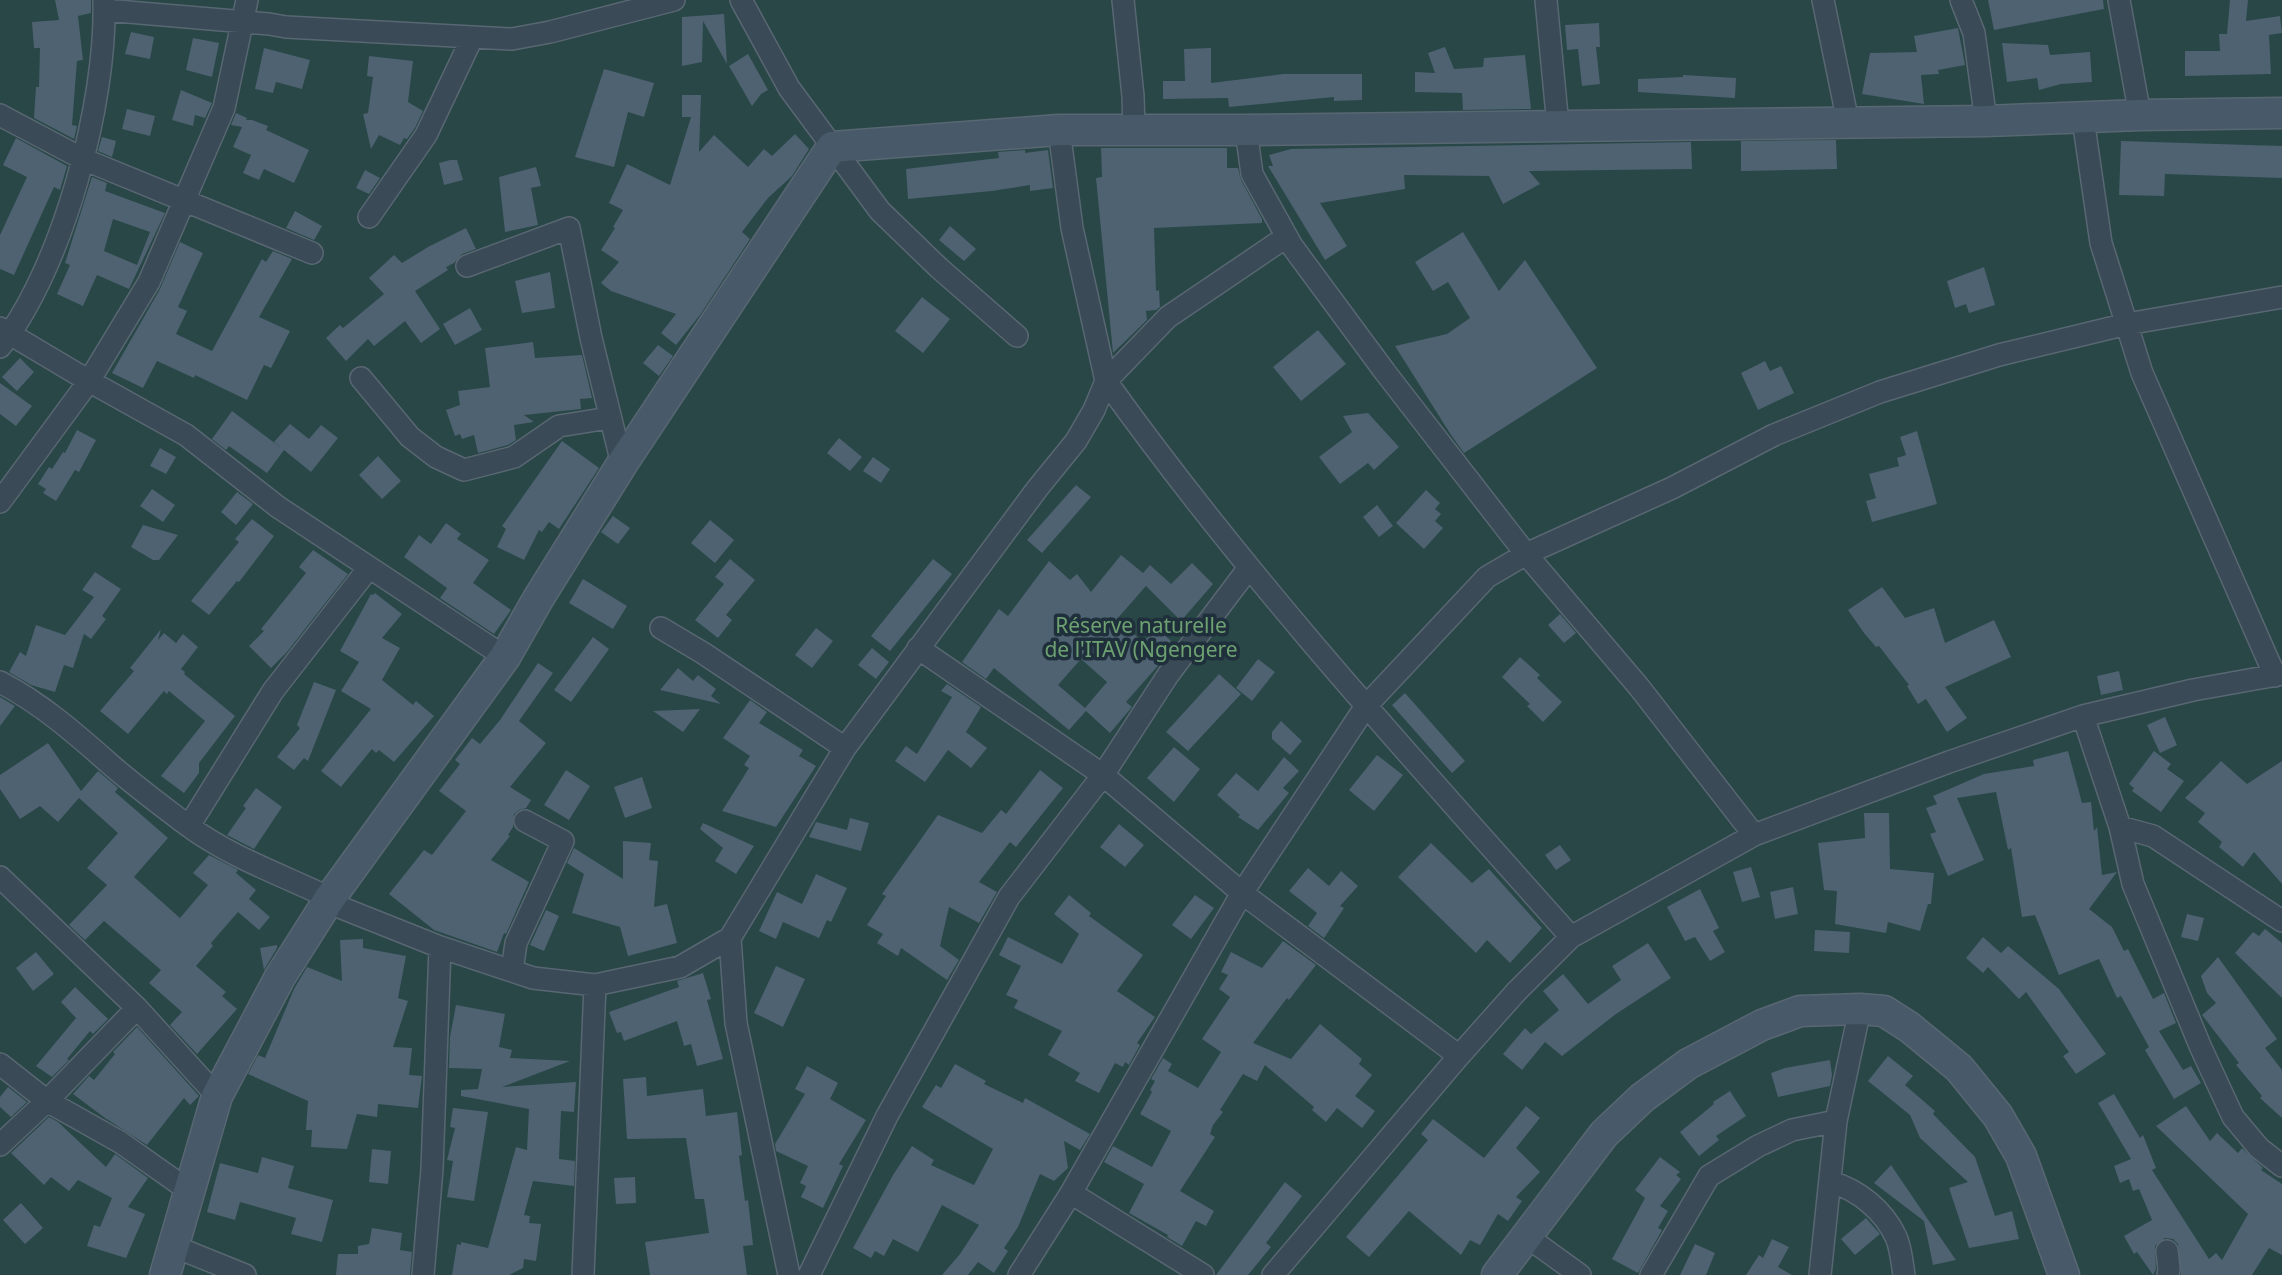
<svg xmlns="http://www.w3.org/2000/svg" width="2282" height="1275" viewBox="0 0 2282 1275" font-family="'Noto Sans',sans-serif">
	<rect width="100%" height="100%" fill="#253946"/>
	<path fill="#284746" d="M0 0H2282V1275H0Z"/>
	<path fill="#4e6272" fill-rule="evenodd" d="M55 0H91V13L78 16 83 60 77 61 72 125 77 126 74 139 34 118 36 87H39L40 48H34L32 22 59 20Z
		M1988 0H2103L2104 9 1994 30Z
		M2230 0H2248L2246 21 2280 16 2282 33 2269 35 2271 74 2185 76V51H2220L2219 34H2227Z
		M724 14 727 64 703 21 702 62 682 66V17Z
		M1599 23 1600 47H1596L1600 84 1582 86 1578 49 1567 50 1565 25Z
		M1958 28 1965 65 1938 70 1939 74 1921 75 1924 104 1862 94 1870 53 1917 52 1914 36Z
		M131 32 154 37 150 59 125 54Z
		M193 38 219 43 212 77 186 70Z
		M2002 43 2048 45 2050 55 2090 52 2092 82 2061 84 2039 90 2037 78 2007 82Z
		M1445 47 1454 69 1483 67 1484 58 1525 55 1531 109 1463 110 1462 93 1415 92V72L1435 73 1428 53Z
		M264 48 310 60 302 89 276 82 273 93 255 89Z
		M1211 48V83L1283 74H1362V100L1334 101V97L1229 107 1228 98 1163 99V81H1185L1184 49Z
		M748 54 768 90 761 94 752 106 729 66Z
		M369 56 413 61 408 102 423 111 415 128 407 139 404 138 400 145 379 135 371 149 363 114 368 113 373 77 367 76Z
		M604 69 654 83 644 117 628 112 614 167 575 157Z
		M1683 75 1736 78 1735 98 1638 92V79L1683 77Z
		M181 90 212 103 205 118 195 115 193 126 172 120Z
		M682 95H701L699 152 714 135 748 167 764 149 772 156 795 134 809 149 792 176 768 198 742 232 750 239 700 315 676 345 661 333 676 314 611 291 601 283 619 262 601 250 615 228 613 227 623 210 609 203 627 164 670 185 691 117H682Z
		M127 109 155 116 150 136 122 129Z
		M236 113 247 118 246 120H252L268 126 266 130 309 150 294 183 264 169 259 180 243 173 251 155 233 147 242 127 231 125Z
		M102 137 116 141 112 157 98 151Z
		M16 138 67 166 60 190 54 187 14 275 0 269V235L27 177 3 165Z
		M1836 140 1837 169 1741 171V141Z
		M2121 141 2282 146V178L2165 174 2164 196 2119 195Z
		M1691 142 1692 169 1529 171 1540 184 1503 204 1489 176 1404 175 1405 189 1320 203 1347 246 1325 260 1268 166H1273L1269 155 1291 149Z
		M1101 148H1227V168H1238L1241 180 1262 219V223L1154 228 1156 291 1159 290 1160 307 1156 310 1146 311 1147 320 1113 353 1096 178 1102 177Z
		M1025 150V153L1048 150 1053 188 1030 191V185L992 191 908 199 906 169 999 158 998 152Z
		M450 160H457L463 180 444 185 439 163Z
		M536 167 541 186 531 188 538 225 505 232 499 177Z
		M365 170 380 178 369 194 356 188Z
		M92 177 107 183 105 191 165 213 129 289 97 275 83 306 57 294 70 265 65 263ZM113 219 150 232 137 265 104 251Z
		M295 211 322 226 314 240 286 228Z
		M950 226 976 249 964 261 939 240Z
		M466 228 476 249 462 254 454 263 446 267 448 270 415 291 440 329 421 343 405 321 374 346 368 339 346 361 326 338 340 325 343 328 384 294 369 278 394 255 402 263 428 247Z
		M1463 232 1499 291 1525 260 1597 368 1464 453 1451 435 1395 346 1447 334 1470 318 1448 282 1433 291 1415 262Z
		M180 242 203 253 178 307 187 311 176 334 212 351 262 259 266 262 273 251 292 259 259 317 290 331 271 368 264 365 247 400 195 375 194 378 157 361 143 388 112 373 160 289Z
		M1984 267 1995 305 1969 313 1966 304 1955 308 1947 281Z
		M550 272 555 308 522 313 515 281Z
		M922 297 950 319 923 353 895 331Z
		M470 308 482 330 455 345 443 324Z
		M1318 330 1346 364 1301 401 1273 367Z
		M533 342 535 358 582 355 592 398 580 399 581 409 524 415 534 422 514 425 516 440 508 445 478 453 474 435 462 439 460 434 455 436 446 410 460 405 458 391 490 387 485 348Z
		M658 345 673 356 659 376 643 363Z
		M20 358 34 372 17 391 2 377Z
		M1765 361 1770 371 1781 366 1794 393 1758 410 1741 373Z
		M0 383 32 406 16 426 0 414Z
		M232 411 284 450 267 473 229 446 226 450 212 439Z
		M1368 413 1399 447 1374 470 1368 463 1340 484 1319 457 1352 432 1343 416Z
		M290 424 309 439 321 425 338 438 311 472 274 442Z
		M77 430 96 440 79 472 75 470 56 501 43 493 46 489 38 484 49 467 52 469 63 452 65 453Z
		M1917 431 1937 504 1872 522 1866 501 1876 498 1869 474 1899 466 1897 458 1906 455 1900 437Z
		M839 438 862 457 850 471 827 453Z
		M562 441 599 468 559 529 549 522 542 532 539 530 524 560 497 547 506 529 502 526Z
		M160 448 176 457 166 474 150 466Z
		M378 456 401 481 382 499 359 475Z
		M873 457 890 469 881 483 863 471Z
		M1076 485 1091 497 1042 553 1027 540Z
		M152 489 175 505 163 522 140 506Z
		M1426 490 1440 503 1435 509 1441 514 1435 521 1443 528 1424 549 1396 523Z
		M237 492 253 504 236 525 221 512Z
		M1377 505 1393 526 1379 537 1363 517Z
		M613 516 630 528 618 544 601 532Z
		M252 519 274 536 239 582 237 581 209 615 191 601 239 542 235 539Z
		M710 520 734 540 715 563 691 543Z
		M446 523 461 534 457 539 489 560 473 583 511 610 494 634 440 598 447 588 404 557 419 535 431 544Z
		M143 525 178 535 159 560H153L131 547Z
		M313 550 348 574 287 652 271 668 249 646 264 631 261 629 306 573 299 567Z
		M1121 555 1143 573 1150 565 1171 584 1192 563 1213 584 1181 621 1146 586 1117 619 1143 642 1157 628 1171 641 1157 655 1163 660 1126 702 1132 707 1110 733 1086 711 1069 730 994 668 986 679 962 662 999 609 1008 616 1049 561 1070 580 1077 574 1091 592ZM1081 659 1107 682 1085 708 1058 685Z
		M730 559 755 580 726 615 732 620 718 638 695 620 724 584 715 577Z
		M933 559 952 574 890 651 871 636Z
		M95 572 121 589 102 616 106 619 91 639 84 634 73 668 64 665 55 692 31 685 9 672 20 652 26 656 36 625 65 635 94 597 82 590Z
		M583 579 627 606 613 629 569 603Z
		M1882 587 1905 618 1934 608 1945 643 1994 620 2011 657 1945 687 1967 718 1947 732 1926 699 1918 704 1907 686 1909 685 1879 646 1876 647 1864 633 1848 610Z
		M375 593 402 614 382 638 400 648 382 680 413 705 416 701 434 716 394 762 379 750 376 753 372 749 341 787 321 771 371 709 341 691 359 662 340 651 371 594 373 595Z
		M1560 614 1576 633 1564 643 1548 625Z
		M816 628 833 641 812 668 795 655Z
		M161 629 158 640 164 633 176 643 183 634 198 647 181 669 185 672 184 674 235 716 199 763V773L184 793 161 776 205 721 169 691 167 694 164 691 128 734 100 711 134 671 130 668Z
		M593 637 609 649 571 702 554 690Z
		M872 648 889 662 876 679 858 665Z
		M1520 657 1540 675 1537 678 1562 702 1543 722 1527 706 1530 704 1502 677Z
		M1258 659 1275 672 1252 701 1236 688Z
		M538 663 553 673 519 721 546 743 510 787 531 800 526 808 519 810 514 814 513 827 508 835 510 836 491 860 529 882 506 934 504 933 497 952 434 930 389 894 424 850 432 855 466 811 439 791 460 764 455 760 472 738 480 744 500 720Z
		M678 668 693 681 698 675 716 689 711 696 721 704 660 690Z
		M2119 671 2123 690 2101 695 2097 676Z
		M1219 674 1241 694 1188 751 1166 732Z
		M314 682 336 690 308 761 304 758 294 770 277 757 300 728 297 725Z
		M947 684 981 707 966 732 987 748 971 768 948 750 925 782 895 761 906 746 917 754 952 697 941 691Z
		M1405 693 1465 761 1452 773 1392 705Z
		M0 697 15 706 0 726Z
		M750 700 767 712 759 723 803 750 799 756 816 766 776 827 722 811 749 768 744 765 750 756 723 738Z
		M700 709 683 732 653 711Z
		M2165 717 2177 745 2160 753 2147 725Z
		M1281 721 1302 741 1290 755 1272 739V732Z
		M48 743 81 791 98 771 118 788 115 792 168 838 134 877 180 918 208 885 193 873 209 855 238 870 236 873 256 890 249 899 270 917 259 930 238 912 211 943 213 946 196 966 226 992 222 996 237 1009 197 1054 170 1025 182 1012 149 983 161 970 104 921 85 940 69 925 107 885 87 868 118 833 79 798 58 822 40 806 20 819 0 789V775Z
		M1174 747 1200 769 1174 802 1147 778Z
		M2068 751 2082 803 2091 802 2094 831 2097 827 2102 875 2117 872 2089 909 2112 927 2124 951 2128 949 2153 999 2164 993 2176 1023 2159 1031 2183 1070 2191 1066 2201 1083 2174 1099 2145 1050 2149 1047 2121 996 2117 998 2099 959 2059 975 2035 915 2022 917 2011 848 2008 850 1996 792 1957 798 1984 860 1948 876 1930 834 1936 832 1926 808 1937 804 1933 796 1984 774 2034 766 2033 760Z
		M2154 751 2171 764 2167 769 2184 781 2161 812 2132 791 2134 788 2129 784Z
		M1377 755 1403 775 1374 811 1349 790Z
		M1284 757 1299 771 1283 788 1289 793 1258 830 1238 817 1240 815 1217 795 1236 773 1258 791Z
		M2221 761 2247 784 2282 761V884L2254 852 2243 867 2219 847 2222 842 2198 822 2205 813 2185 798Z
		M566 770 590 786 569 820 544 805Z
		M1040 770 1063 788 1016 847 1010 842 979 882 997 892 979 923 949 907 940 946 959 960 947 980 901 948 898 956 877 943 883 934 867 925 886 896 882 894 938 815 982 833 1001 810 1006 814Z
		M642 777 652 808 625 818 614 787Z
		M256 788 282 807 254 849 227 835 246 808 243 806Z
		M1864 813H1889L1890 869 1934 873 1931 904H1928L1920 931 1888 922 1886 933 1835 924 1837 891 1824 890 1818 843 1865 838Z
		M850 818 869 823 861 851 809 837 816 822 847 830Z
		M703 823 754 846 736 874 715 861 723 848 700 829Z
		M1119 824 1144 845 1125 867 1100 847Z
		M623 841 651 843 649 860 658 861 654 907 667 904 677 943 628 956 620 927 572 913 584 874 567 863 574 848 623 879Z
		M1431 843 1472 883 1489 869 1542 928 1510 963 1487 940 1476 953 1398 877Z
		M1560 845 1571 860 1556 870 1545 855Z
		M1751 867 1760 897 1742 902 1733 872Z
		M1308 868 1329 886 1341 871 1358 886 1340 906 1344 908 1324 938 1308 926 1317 913 1289 891Z
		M816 874 847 888 831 922 827 920 819 938 783 922 776 939 759 931 777 892 802 904Z
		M1793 887 1798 914 1775 919 1770 892Z
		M1700 889 1719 928 1713 931 1725 952 1710 961 1695 937 1685 941 1667 907Z
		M1069 895 1091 913 1089 916 1143 955 1117 991 1155 1017 1137 1043 1140 1045 1129 1065 1125 1062 1123 1067 1115 1063 1099 1093 1075 1081 1080 1073 1048 1055 1062 1031 1014 1008 1018 1000 1006 995 1021 966 999 955 1008 937 1062 964 1079 934 1054 914Z
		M1195 895 1214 908 1191 939 1172 925Z
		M546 910 559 916 544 951 530 945Z
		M2187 914 2204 918 2198 941 2181 937Z
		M2265 929 2282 943V998L2235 953 2253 932 2259 936Z
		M1815 930 1850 932 1849 953 1814 951Z
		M1983 937 2001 953 2008 946 2059 989 2106 1054 2076 1074 2063 1056 2069 1052 2026 992 2019 999 1988 967 1983 973 1966 958Z
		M363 939V948L406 956 398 998 408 1001 393 1047 412 1048 409 1075 422 1076 418 1108 378 1104 377 1117 357 1114 347 1149 311 1147 312 1130H306L308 1101 248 1074 258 1055 265 1058 294 989 307 967 342 981 340 940Z
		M1283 941 1316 965 1289 1000 1287 998 1253 1043 1291 1059 1320 1024 1362 1059 1359 1064 1372 1075 1355 1096 1375 1111 1362 1128 1337 1108 1326 1122 1312 1110 1314 1107 1265 1065 1257 1081 1243 1074 1220 1110 1223 1112 1213 1125 1210 1134 1215 1137 1180 1191 1214 1211 1206 1226 1196 1221 1182 1246 1167 1237 1168 1235 1129 1213 1144 1184 1104 1162 1113 1146 1152 1167 1171 1131 1140 1114 1152 1092 1150 1090 1155 1081 1151 1079 1163 1058 1172 1064 1168 1071 1198 1088 1221 1052 1202 1039 1230 997 1219 989 1228 975 1221 972 1231 952 1262 968Z
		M1648 943 1671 978 1616 1014 1562 1056 1545 1042 1522 1070 1503 1054 1525 1028 1531 1034 1559 1010 1543 991 1563 974 1588 1004 1621 980 1612 966Z
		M277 945V948L264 970 260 948Z
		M36 952 54 974 33 991 16 968Z
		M2218 957 2277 1039 2265 1048 2282 1070V1118L2260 1098 2262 1096 2236 1065 2239 1063 2202 1015 2216 1003 2207 993 2201 976Z
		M776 966 805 979 783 1027 754 1013Z
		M703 973 711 999 707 1000 723 1059 697 1066 691 1044 684 1046 677 1021 624 1041 621 1032 617 1033 609 1012 679 987 677 981Z
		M75 987 108 1019 93 1034 90 1031 67 1059 69 1060 52 1077 36 1066 76 1018 61 1002Z
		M456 1005 505 1014 499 1047 512 1050 510 1058 570 1061 502 1087 576 1082 574 1112 561 1111 559 1159 575 1161 574 1186 533 1181 524 1215 530 1216 529 1223 541 1224 536 1261 524 1259 523 1268 509 1275H452L457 1244 461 1245V1242L488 1248 516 1147 527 1150 529 1109 461 1096V1090L478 1089 482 1069 449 1068 450 1037Z
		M137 1027 199 1096 190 1105 184 1098 147 1145 105 1118 73 1094 89 1076 94 1080 115 1054 113 1052Z
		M1888 1056 1913 1076 1905 1085 1935 1111 1933 1114 1975 1157 1995 1216 2012 1211 2019 1239 1969 1248 1949 1188 1968 1182 1920 1138 1910 1115 1868 1081Z
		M1830 1060 1832 1075 1830 1086 1778 1097 1771 1073 1785 1068Z
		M955 1064 986 1081 984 1084 1023 1103 1025 1098 1090 1134 1080 1150 1064 1141 1068 1168 1054 1181 1040 1174 1018 1227 1004 1248 1008 1251 994 1273 978 1262 968 1275H942L960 1254 979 1225 942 1205 918 1252 893 1239 884 1256 875 1251 871 1258 853 1248 893 1175 912 1146 934 1160 931 1165 974 1185 993 1149 922 1107 936 1085 941 1088Z
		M807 1066 838 1083 830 1099 866 1120 839 1164 843 1166 823 1208 801 1197 806 1186 800 1183 808 1166 776 1151 775 1144 805 1094 795 1089Z
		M646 1077 647 1096 703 1089 706 1116 737 1112 742 1155 739 1156 745 1201 748 1200 753 1245 743 1246 747 1275H650L645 1242 709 1233 704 1199H695L686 1138 627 1139 623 1079Z
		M8 1087 27 1102 11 1117 0 1107V1097Z
		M1730 1091 1746 1116 1716 1136 1719 1140 1699 1156 1680 1132 1714 1104 1713 1102Z
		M2114 1094 2140 1138 2143 1135 2156 1168 2152 1170 2209 1259 2216 1253 2222 1260 2248 1214 2156 1126 2186 1106 2210 1141 2217 1133 2238 1153 2242 1148 2263 1168 2261 1170 2282 1184V1255L2269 1248 2252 1275H2181L2178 1244 2173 1239 2165 1238 2155 1246 2156 1269 2153 1275 2137 1252 2134 1254 2124 1236 2152 1220 2139 1189 2133 1191 2129 1179 2120 1183 2114 1166 2131 1159 2098 1103Z
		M1526 1106 1540 1118 1516 1148 1540 1172 1516 1197 1522 1201 1508 1221 1498 1214 1480 1245 1470 1240 1461 1255 1409 1211 1369 1257 1346 1237 1428 1140 1421 1134 1433 1119 1484 1158Z
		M453 1108 488 1112 474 1201 447 1197 453 1161 447 1160 455 1128 450 1127Z
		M49 1117 58 1122 106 1167 115 1154 148 1178 128 1207 145 1214 126 1258 87 1246 94 1225 100 1227 112 1198 78 1180 69 1191 51 1177 44 1185 11 1153Z
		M372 1149 391 1151 388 1184 369 1182Z
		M262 1157 294 1166 288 1188 333 1200 322 1242 291 1234 296 1218 240 1202 235 1220 207 1212 220 1163 258 1173Z
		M1660 1157 1680 1172 1676 1175 1681 1179 1660 1206 1668 1211 1658 1228 1662 1230 1638 1273 1612 1259 1645 1198 1635 1190Z
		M1891 1165 1929 1221 1956 1260 1933 1265 1924 1221 1874 1183Z
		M635 1177 636 1203 616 1204 614 1178Z
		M1285 1182 1302 1196 1266 1243 1271 1247 1248 1275H1216Z
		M21 1203 43 1228 25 1244 3 1220Z
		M1866 1218 1880 1234 1855 1255 1841 1239Z
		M372 1228 402 1233 400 1250 412 1252 410 1275H336L338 1254H358V1246L369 1244Z
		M1772 1239 1789 1247 1778 1267 1792 1275H1746L1759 1255 1763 1258Z
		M1695 1244 1715 1253 1706 1275H1680Z"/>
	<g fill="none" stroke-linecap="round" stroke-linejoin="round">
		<defs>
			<path id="street" d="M741 0 789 88 880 211 939 268 1017 336
				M1123 0 1133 96 1134 131
				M1546 0 1558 126
				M1823 0 1848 122
				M1961 0 1974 33 1986 121
				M2119 0 2140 115
				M105 10 269 24 286 27 512 39 550 32 674 0
				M0 115 83 159 312 253
				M2083 119 2101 243 2142 373 2275 676
				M1246 130 1252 174 1292 246 1385 372 1526 554 1639 687 1754 835
				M369 217 426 135 472 38
				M1286 237 1168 317 1106 381C1247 578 1410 756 1571 937
				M467 266 569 228 591 338 622 464
				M0 328 89 381 186 435 278 507 505 657
				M0 347C63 267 107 102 104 0
				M361 378 410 437 436 457 464 470 514 457 559 426 609 418
				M0 502 89 381 149 282 224 108 247 0
				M661 628 703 653 845 748
				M918 648 1103 775 1242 893 1459 1056
				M0 682C42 704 76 734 111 765 135 786 162 806 187 825 230 857 282 875 330 898L342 908 440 947 533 978 595 985 680 967 730 938 845 748 1037 489 1076 441 1094 410 1106 381 1072 228 1059 130
				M2083 716 2120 827 2133 884 2201 1048 2233 1117 2259 1148 2282 1166
				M189 826 273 691 368 569
				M2120 827 2153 836 2282 921
				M0 877 137 1008 217 1096
				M730 938 736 1023 789 1275
				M512 971 516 943 563 841 525 821
				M0 1064 47 1101 120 1142 188 1190
				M0 1145 47 1101 137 1008
				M1831 1182C1859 1190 1884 1211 1896 1237 1901 1248 1902 1263 1904 1275
				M1071 1193 1203 1275
				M1526 1236 1580 1275
				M173 1246 245 1275
				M2167 1251 2169 1269 2168 1275
				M423 1275 432 1169 440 947
				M583 1275 595 985
				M809 1275 887 1116 1009 897 1103 775 1168 675 1248 569
				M1019 1275 1071 1193 1242 893 1366 706 1487 577 1526 554 1672 488 1774 435 1880 392 1999 355 2127 324 2282 297
				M1273 1275 1459 1056 1516 992 1571 937 1754 835 1949 762 2083 716 2193 690 2282 674
				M1651 1275 1709 1176 1758 1146 1792 1130 1836 1121
				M1820 1275 1836 1121 1860 1009"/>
			<path id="secondary" d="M165 1275 217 1096 280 977 330 898 505 657 538 599 622 464 832 147 1059 130H1246L1986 121 2140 115 2282 113
				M1497 1275 1604 1134 1642 1098 1688 1064 1762 1025 1800 1011 1860 1009 1884 1011 1909 1027 1959 1068 1998 1116 2021 1156 2064 1275"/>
		</defs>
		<use href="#street" stroke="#596773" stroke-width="24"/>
		<use href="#secondary" stroke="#596773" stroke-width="33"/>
		<use href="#street" stroke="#3a4a56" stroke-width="21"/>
		<use href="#secondary" stroke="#485969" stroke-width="30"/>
	</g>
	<g text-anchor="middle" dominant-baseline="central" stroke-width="7" stroke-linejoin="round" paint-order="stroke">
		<g font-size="21" fill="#6da171" stroke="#1f2f3b">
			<text x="1141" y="625">Réserve naturelle<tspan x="1141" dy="24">de l'ITAV (Ngengere</tspan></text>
		</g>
	</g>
</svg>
